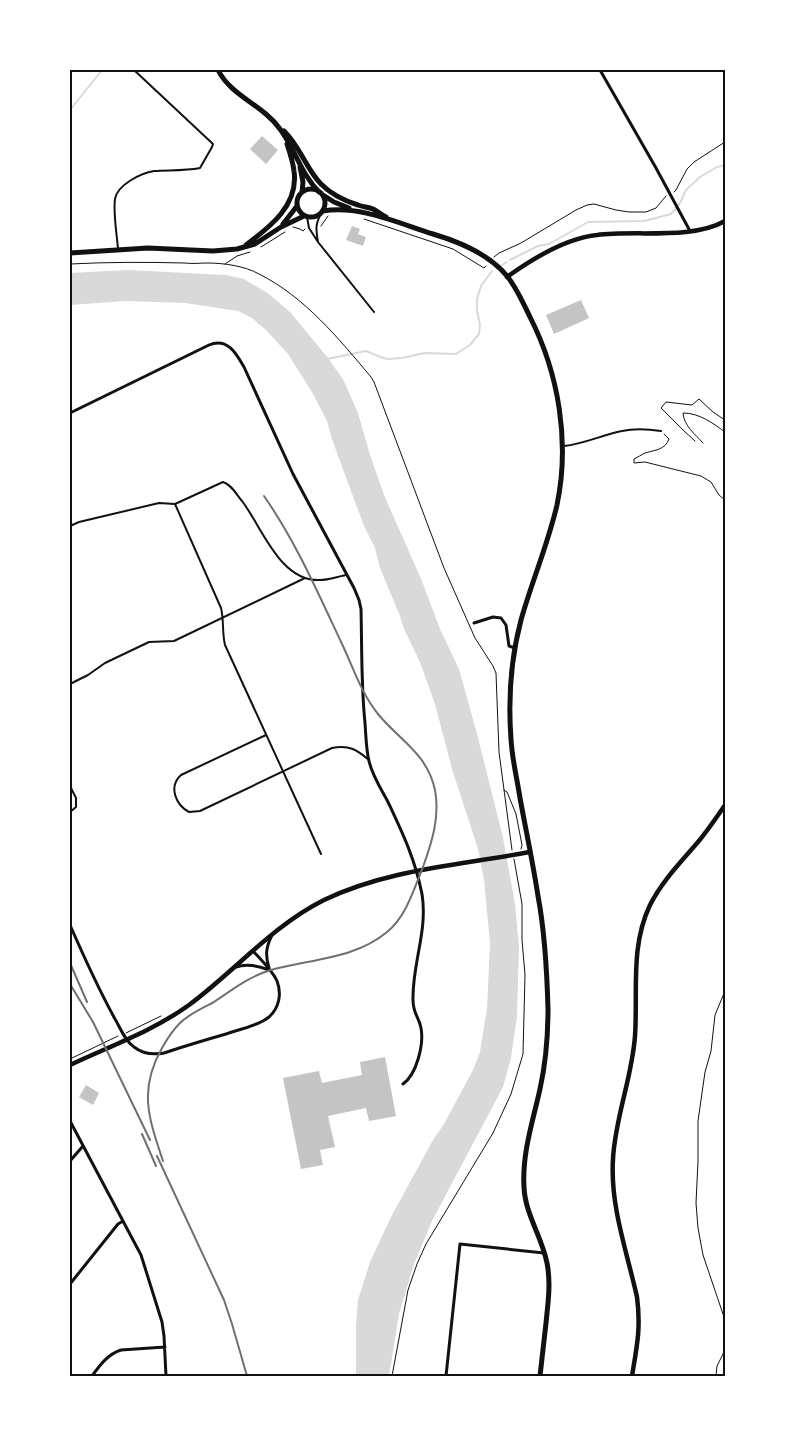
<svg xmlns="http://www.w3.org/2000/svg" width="795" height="1446" viewBox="0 0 795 1446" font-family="'Public Sans',sans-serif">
	<rect width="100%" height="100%" fill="#fff"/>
	<path fill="#d9d9d9" d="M128 270 226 275 244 279 269 294 291 313 328 358 344 381 358 413 370 455 384 495 422 581 440 629 459 669 477 734 503 838 515 904 519 947 517 1016 511 1058 503 1087 432 1221 414 1264 399 1314 389 1376H356V1326L358 1300 370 1262 392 1215 433 1140 444 1124 473 1070 480 1052 487 1008 490 943 484 880 478 849 452 769 435 704 420 662 404 629 400 616 380 568 375 548 364 526 345 475 332 439 327 421 312 392 288 354 266 330 252 318 238 311 186 303 125 301 70 305V273Z"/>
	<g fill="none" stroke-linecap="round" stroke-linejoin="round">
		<path stroke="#d9d9d9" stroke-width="2" d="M70 110 102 70
			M510 260 538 246 549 244 588 222 644 221 671 214 680 203 686 190 700 177 717 167 725 165
			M502 265 507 262
			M327 359 366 351 383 358 388 359 402 358 425 353 456 354 470 345 479 334 480 325 477 311V299L481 286 492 271"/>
	</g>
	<path fill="#c4c4c4" d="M262 136 278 150 266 164 250 149Z
		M352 226 360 229 358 234 366 237 363 246 346 240Z
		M581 300 589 318 554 334 546 315Z
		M385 1057 396 1116 369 1121 366 1108 328 1116 335 1147 320 1150 323 1165 301 1169 283 1078 319 1071 322 1083 362 1075 360 1062Z
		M86 1085 99 1093 93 1105 79 1097Z"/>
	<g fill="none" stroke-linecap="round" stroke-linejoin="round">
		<path stroke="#111" stroke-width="1" d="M674 192 676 190 687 169 694 162 725 142
			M364 219 453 249 484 268 486 266
			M321 226 328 216
			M293 227 300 229 303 231 305 229
			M261 247 285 232
			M494 257 499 253 521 243 576 210 587 205 594 204 616 210 629 212H646L656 208 666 196
			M70 264C108 262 146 262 185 263 192 264 200 263 207 263 224 263 245 266 259 274 305 297 339 339 371 377L374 382 444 568 475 638 493 666 496 673 499 752 512 850
			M225 264 237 256 250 252
			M664 434 669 439C665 450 655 450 645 453 641 455 638 457 634 459V463L645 462 701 476 711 482 719 495 725 500
			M695 441 684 431 661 408 666 402 692 405 699 399 713 412 725 420
			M703 443C695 434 684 426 683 413 699 413 713 423 725 432
			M504 790 507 792 516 814 522 845 521 849
			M725 991 715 1015 711 1051 705 1072 698 1121V1161L696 1203 698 1228 703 1255 725 1320
			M126 1033 161 1016
			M70 1059 118 1036
			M392 1376 408 1290 417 1264 426 1244 493 1133 511 1094 523 1054 525 975 522 940V904L514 859
			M716 1376 717 1366 725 1350"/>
		<path stroke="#111" stroke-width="2" d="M307 217 309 228 318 242C316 230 315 224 321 214
			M318 242 374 312
			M118 249C117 235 113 213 115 199 117 185 141 173 154 171 169 170 185 171 200 168L212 147 213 144 134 70
			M564 446C584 444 602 435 622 431 635 428 648 429 661 431
			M175 504 221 608C224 620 222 633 225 645L321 854
			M175 504 223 482C232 485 236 494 242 501 262 527 280 582 320 580 329 580 339 576 347 575
			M70 526 79 522 159 503 175 504
			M70 684 88 675 105 663 149 642 174 641 305 578
			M266 735 181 775C168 787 176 805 189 812L200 811 332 748C349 745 356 749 369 760
			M70 786 76 798V807L70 812"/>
		<path stroke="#111" stroke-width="3" d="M600 70 656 168 690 231
			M70 413 209 345C227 337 236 353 244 367L293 474 354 588 359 600 361 609C362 647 361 685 365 723 366 736 366 749 369 761 372 775 381 789 388 802 403 834 415 859 422 894 428 931 412 964 413 1000 413 1014 419 1017 421 1028 424 1044 417 1074 403 1084
			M474 623 493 617 501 618 506 625 509 646 515 648
			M70 925C84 957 98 988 115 1019 121 1029 125 1041 134 1047 143 1054 153 1055 164 1053 185 1046 205 1040 226 1034 240 1029 258 1026 269 1017 279 1008 282 994 277 981 272 970 261 960 253 951
			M236 967C247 963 257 966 269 970
			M269 968C265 955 266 947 272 935
			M70 1121 141 1255 162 1322 164 1336 166 1376
			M70 1161 83 1146
			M70 1284 118 1224 123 1221
			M92 1376C100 1365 108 1354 121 1350L165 1347
			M446 1376 460 1244 544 1253"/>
		<path stroke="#111" stroke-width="4.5" d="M507 277C532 259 567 238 597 235 634 230 692 240 725 221
			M70 1065C110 1046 153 1031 189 1005 235 971 272 926 324 900 388 869 461 865 530 852
			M632 1376C637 1346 641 1328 637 1297 627 1252 610 1206 613 1159 615 1118 632 1078 635 1036 638 991 630 947 650 905 662 881 681 862 698 842 708 830 716 818 725 805"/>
		<path stroke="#111" stroke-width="5" d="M218 70C231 96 263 105 280 129 295 149 301 174 319 192
			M284 131C300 146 306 169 321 184 331 194 345 201 358 205 363 207 368 207 373 209 377 211 382 215 386 217
			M300 167 303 182 302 192
			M297 203a14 14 0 1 1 28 0a14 14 0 1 1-28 0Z
			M323 195 334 202 349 208
			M323 211C360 205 398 223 433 234 460 242 489 254 507 276 517 288 523 303 530 317 559 374 570 442 557 505 548 544 532 581 521 620 511 658 508 699 511 739 512 759 517 778 520 798 526 831 533 863 538 896 545 933 547 972 548 1009 548 1036 546 1062 540 1089 533 1121 522 1153 524 1187 525 1214 542 1237 547 1263 551 1283 548 1303 546 1323 544 1341 542 1358 540 1376
			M283 224 297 206
			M246 245C270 227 299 205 294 171 293 162 290 153 287 144
			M70 253 148 248 213 251 237 249 255 244 281 227 304 216"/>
		<path stroke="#707070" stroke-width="2" d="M70 963 87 1002
			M70 984 93 1022 150 1140
			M142 1134 156 1166
			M157 1156 224 1300 232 1324 247 1376
			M163 1161C149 1119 138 1090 162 1048 167 1039 173 1030 180 1023 189 1014 203 1008 214 1002 232 990 250 976 271 970 310 959 355 959 387 932 406 917 414 889 423 867 432 842 440 817 435 790 427 753 399 740 378 714 361 693 353 667 342 644 318 593 296 542 264 496"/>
	</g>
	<rect width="795" height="1446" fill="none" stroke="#ffffff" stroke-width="142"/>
	<rect x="71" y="71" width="653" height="1304" fill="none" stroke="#111" stroke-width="2"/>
</svg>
